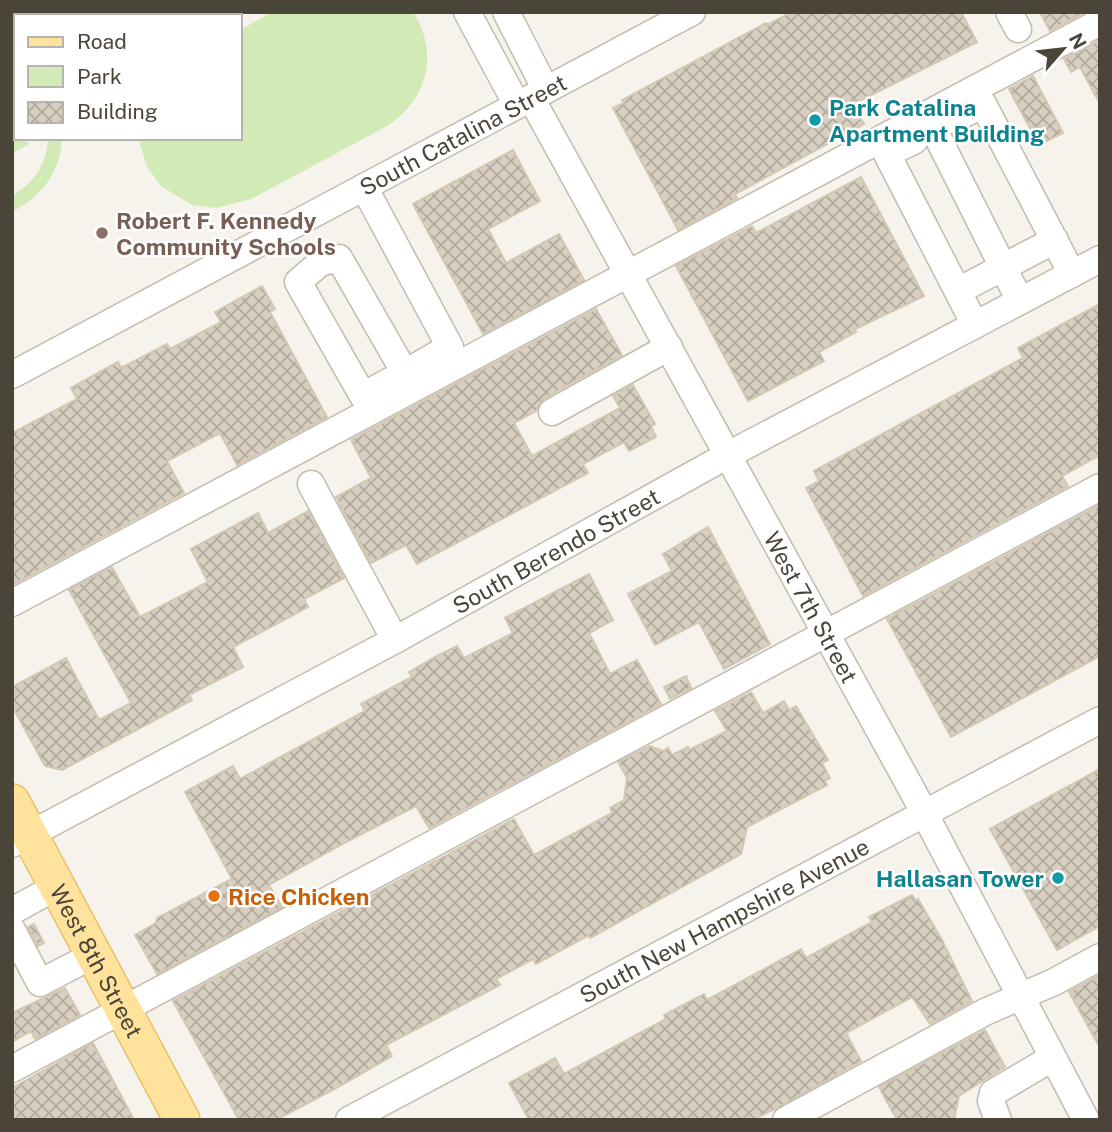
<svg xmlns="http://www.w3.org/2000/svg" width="1112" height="1132" viewBox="0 0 1112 1132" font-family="'Public Sans',sans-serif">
	<defs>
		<pattern id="building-cross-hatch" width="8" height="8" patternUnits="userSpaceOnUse" patternTransform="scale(1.75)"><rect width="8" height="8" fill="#d8cfc1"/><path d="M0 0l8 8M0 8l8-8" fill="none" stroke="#b1aa9e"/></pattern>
	</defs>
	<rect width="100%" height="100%" fill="#f6f3ec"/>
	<path fill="#d2eab5" d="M272 12H413C440 53 427 100 387 126L251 199 216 208 192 205 161 186 147 167 138 138H240V30Z
		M12 113 16 120V138H26L29 144 12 153Z
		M48 138H62C61 172 41 197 12 212V196C34 183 47 164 48 138Z"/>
	<path fill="url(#building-cross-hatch)" stroke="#d3c7b4" stroke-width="2" d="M792 12H961L977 42 853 104 864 124 735 194 737 198 678 230 613 108 624 103 622 100 766 23 767 25Z
		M1040 12H1085L1050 31Z
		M1100 40V104L1080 67 1071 72 1064 59Z
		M1033 76 1063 133 1039 145 1009 89Z
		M513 150 540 201 488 229 506 263 559 234 584 280 483 334 413 204Z
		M861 177 924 296 855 329 856 332 819 352 824 361 748 401 676 266 752 226 756 233Z
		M262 286 275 309 270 312 327 417 237 465 220 433 167 461 184 493 12 585V433L77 399 71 388 118 362 121 368 167 344 170 349 221 322 215 312Z
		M1100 304V455L1062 476 1068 486 863 596 806 488 819 481 814 471 1023 358 1018 348Z
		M596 309 622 355 544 398 536 411 514 423 532 456 620 408 613 396 633 385 655 424 651 426 656 437 629 451 624 442 583 464 588 473 417 564 406 545 371 563 336 497 371 478 351 440Z
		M1100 505V656L951 737 887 619Z
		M308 511 344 578 304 599 308 607 233 647 243 667 189 695 192 700 62 770 45 766 12 706V687L66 658 99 720 131 703 69 590 112 567 140 617 208 582 191 549 258 513 268 533Z
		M708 527 770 644 724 669 699 622 655 645 628 594 672 571 663 554Z
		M589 574 613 620 589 633 610 674 637 660 661 704 429 828 416 806 348 841 269 885 282 907 157 974 135 935 156 923 157 918 232 879 185 792 233 766 240 779 365 711 361 704 412 677 409 672 437 656 457 646 464 658 513 633 505 618Z
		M686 676 691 688 670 699 664 687Z
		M751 692 763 713 784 701 789 710 796 706 828 760 822 763 830 778 825 781 827 785 747 827 741 854 590 938 589 935 536 964 533 959 496 979 500 985 386 1045 392 1056 336 1088 276 1120H239L173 1001 514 819 534 855 612 813 610 808 624 800 627 778 618 762 650 746 663 751 668 748 672 755 688 747 689 750 727 731 715 711Z
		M1100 769V926L1057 950 990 829Z
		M912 895 916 901 918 899 942 940 972 1001 930 1024 912 997 846 1033 861 1061 775 1109 752 1120H529L509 1083 555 1058 564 1074 666 1019 664 1015 704 994 707 1000 801 949 806 958 872 922 869 917Z
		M34 924 44 943 38 946 28 927Z
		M1100 975V1048L1069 992Z
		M65 988 80 1015 35 1039 31 1031 12 1042V1013Z
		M985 1030 1005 1067 959 1096 954 1120H897L879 1087Z
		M93 1043 134 1120H12V1088Z"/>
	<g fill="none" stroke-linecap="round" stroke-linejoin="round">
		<defs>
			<g id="minor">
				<path d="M467 12 517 105"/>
				<path d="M506 12 546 90"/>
				<path d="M1009 12 1018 29"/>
				<path id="s1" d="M531 98 911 788 1086 1120"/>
				<path d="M953 120 983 104 1072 274"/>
				<path d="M934 130 1020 301"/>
				<path d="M915 140 887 154 975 325"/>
				<path d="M364 187 450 347 405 373 339 258 320 263 298 282 363 396 392 380"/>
				<path d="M958 291 1055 240"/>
				<path id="s2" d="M12 375 692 12"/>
				<path d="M552 412 669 347"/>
				<path d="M311 484 395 640"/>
				<path d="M12 603 1100 22"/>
				<path id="s3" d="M12 844 395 640 728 455 1100 259"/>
				<path d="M12 911 56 887"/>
				<path d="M12 930 40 983 93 955"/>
				<path d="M12 1069 1100 487"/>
				<path id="s4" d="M349 1120 1100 720"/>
				<path d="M786 1120 985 1012 1054 982 1100 957"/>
				<path d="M998 1120 991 1101 993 1093 1052 1058"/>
			</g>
			<g id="major">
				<path id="s5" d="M12 802 182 1120"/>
			</g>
		</defs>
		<use href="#minor" stroke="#c2bbae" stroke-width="29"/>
		<use href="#major" stroke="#e6c16a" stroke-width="38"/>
		<use href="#minor" stroke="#fff" stroke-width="26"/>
		<use href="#major" stroke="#ffe39c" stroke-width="35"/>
	</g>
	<g fill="#0f9aa8" stroke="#fff" stroke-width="2.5">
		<circle cx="815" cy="120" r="7"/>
		<circle cx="1058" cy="878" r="7"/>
	</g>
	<circle fill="#8d6e63" stroke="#fff" stroke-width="2.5" cx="102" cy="233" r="7"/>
	<circle fill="#e8710a" stroke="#fff" stroke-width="2.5" cx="214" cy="896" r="7"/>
	<g text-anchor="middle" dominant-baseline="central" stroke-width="5" stroke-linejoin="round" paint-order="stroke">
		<g font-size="23" font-weight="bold" fill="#0d838f" stroke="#fff" text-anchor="start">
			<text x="829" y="107">Park Catalina<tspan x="829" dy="26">Apartment Building</tspan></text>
			<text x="1044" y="878" text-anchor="end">Hallasan Tower</text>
		</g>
		<g font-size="23" fill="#4b4439" stroke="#fff">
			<text stroke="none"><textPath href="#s2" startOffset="511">South Catalina Street</textPath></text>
			<text stroke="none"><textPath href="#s3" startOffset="618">South Berendo Street</textPath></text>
			<text stroke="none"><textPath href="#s1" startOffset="581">West 7th Street</textPath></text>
			<text stroke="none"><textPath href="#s4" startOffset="425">South New Hampshire Avenue</textPath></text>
			<text stroke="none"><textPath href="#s5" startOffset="180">West 8th Street</textPath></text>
		</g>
		<g font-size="23" font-weight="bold" fill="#785e54" stroke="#fff" text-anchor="start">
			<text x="116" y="220">Robert F. Kennedy<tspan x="116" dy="26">Community Schools</tspan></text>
		</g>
		<g font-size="23" font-weight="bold" fill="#c56008" stroke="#fff" text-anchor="start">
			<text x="228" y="896">Rice Chicken</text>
		</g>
	</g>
	<rect width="1112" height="1132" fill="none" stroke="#4b4439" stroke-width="28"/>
	<rect x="14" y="14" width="228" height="126" fill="#ffffff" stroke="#b7b4b0" stroke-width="2"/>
	<rect x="28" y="37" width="35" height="10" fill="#ffe39c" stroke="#b7b4b0" stroke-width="2"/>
	<text x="77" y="49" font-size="21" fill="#4b4439">Road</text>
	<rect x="28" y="66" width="35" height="21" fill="#d2eab5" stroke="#b7b4b0" stroke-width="2"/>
	<text x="77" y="84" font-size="21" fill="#4b4439">Park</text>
	<rect x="28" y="102" width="35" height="21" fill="url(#building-cross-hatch)" stroke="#b7b4b0" stroke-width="2"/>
	<text x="77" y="119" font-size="21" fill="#4b4439">Building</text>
	<g transform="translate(1063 49) rotate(62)" stroke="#ffffff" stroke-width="5" paint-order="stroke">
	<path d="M0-5L12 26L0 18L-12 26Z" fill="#4b4439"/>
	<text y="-10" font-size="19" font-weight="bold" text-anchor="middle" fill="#4b4439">N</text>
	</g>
</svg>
